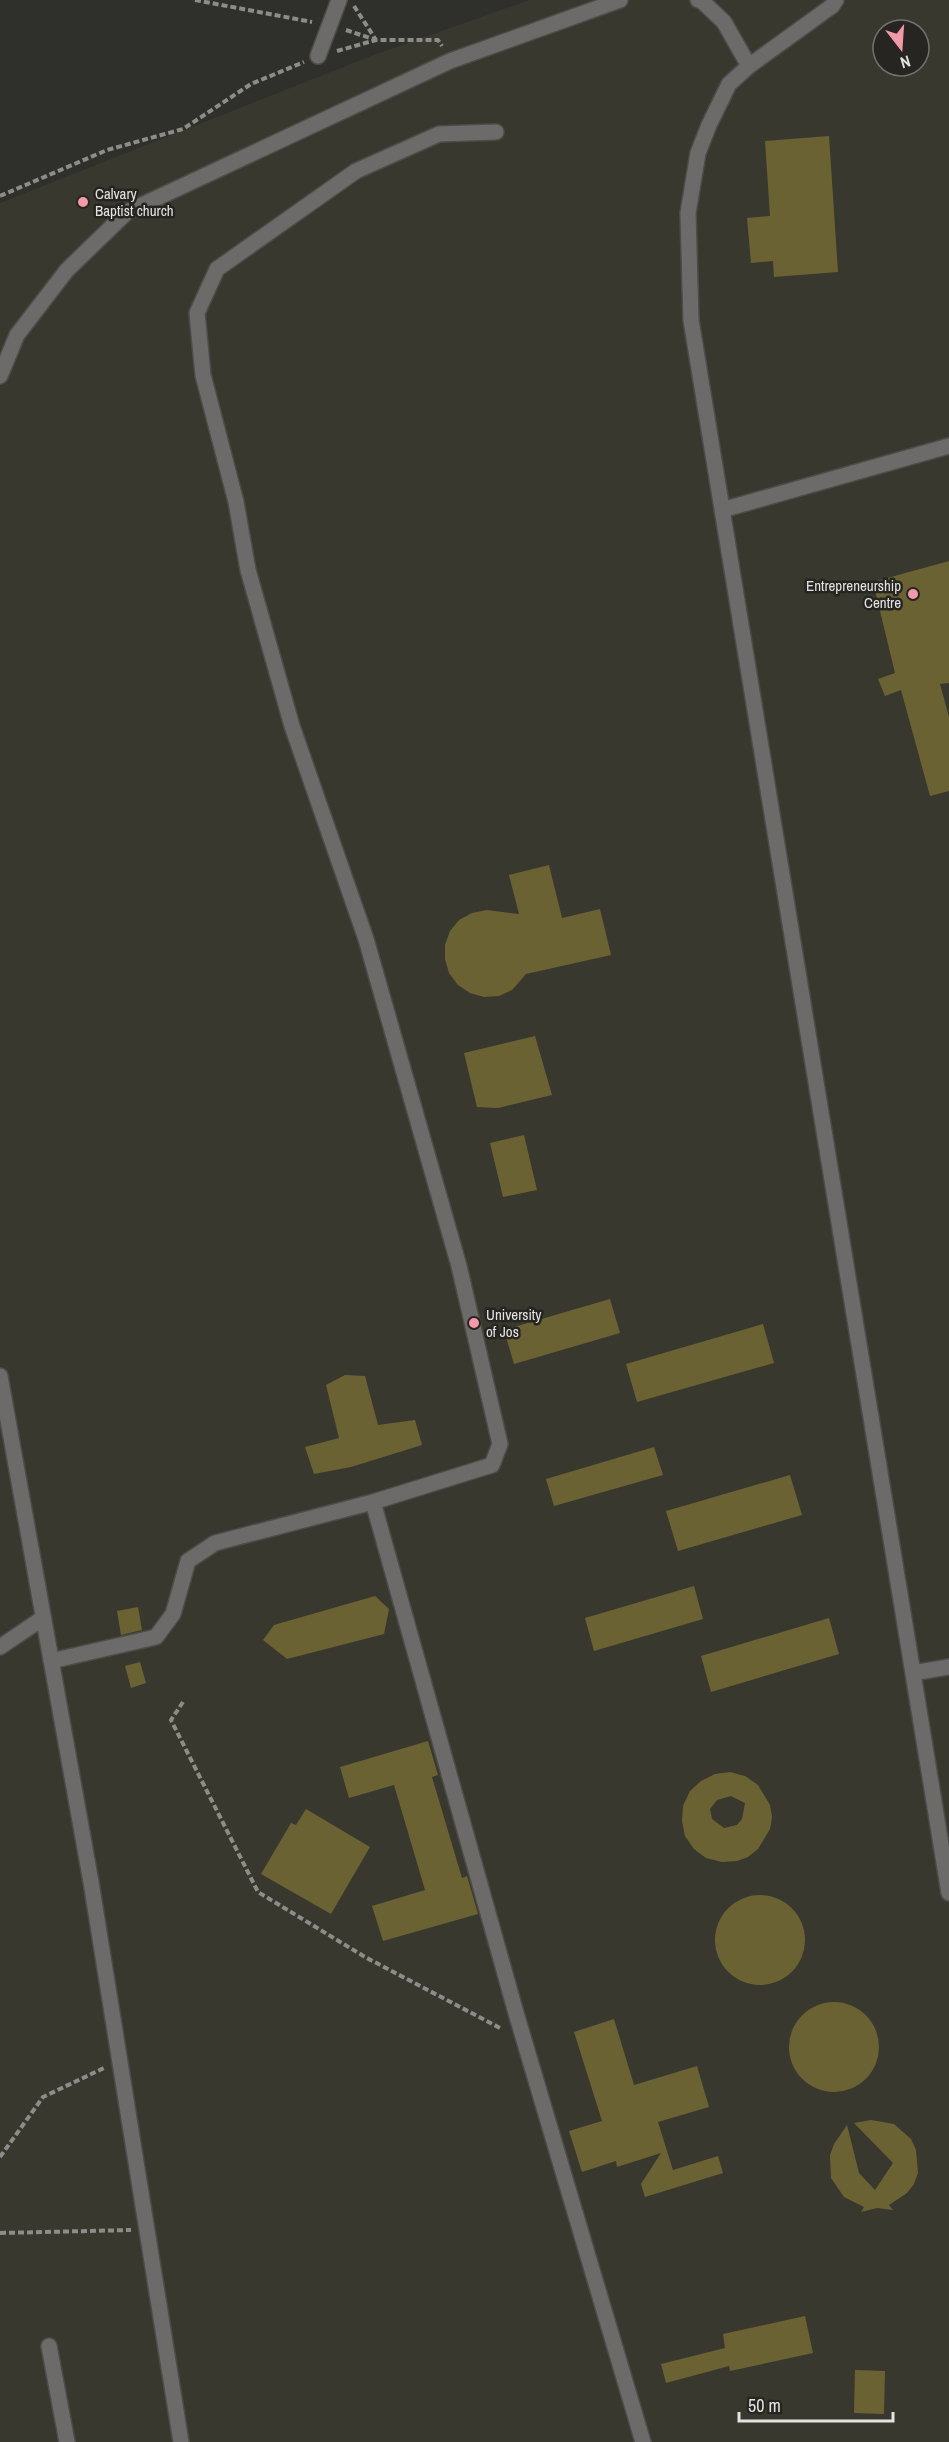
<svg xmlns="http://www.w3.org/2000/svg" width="949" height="2442" viewBox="0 0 949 2442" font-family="'Archivo Narrow',sans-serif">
	<rect width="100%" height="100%" fill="#2f2f2b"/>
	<path fill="#39382f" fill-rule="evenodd" d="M529 0H949V2442H0V203L371 56ZM883 30H919V66H883Z"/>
	<path fill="#6b6233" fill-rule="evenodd" d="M829 136 838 272 774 277 773 261 751 263 747 218 770 216 765 141Z
		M949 561V683L940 684 949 717V791L930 796 901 690 885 696 878 679 895 673 873 582Z
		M549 865 562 918 600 909 611 955 526 974 512 990 499 996 484 997 470 993 458 985 449 973 445 959V945L450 931 459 920 472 913 487 910 519 914 509 875Z
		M535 1036 552 1095 498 1108 477 1107 464 1053Z
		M524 1135 537 1190 503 1197 490 1143Z
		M610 1299 620 1333 514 1364 504 1330Z
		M763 1324 774 1363 637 1402 626 1364Z
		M345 1375 365 1376 378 1425 415 1420 422 1445 351 1467 314 1474 305 1447 339 1438 326 1385Z
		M654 1447 663 1475 554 1506 546 1479Z
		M790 1475 802 1515 678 1551 666 1511Z
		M694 1586 703 1619 594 1651 585 1618Z
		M375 1596 389 1609 384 1634 287 1659 263 1640 274 1625Z
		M138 1607 142 1630 121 1635 117 1611Z
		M829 1618 839 1654 711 1692 701 1656Z
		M140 1662 146 1683 131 1688 125 1666Z
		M428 1741 438 1775 432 1777 462 1878 467 1876 478 1914 383 1941 372 1906 425 1890 394 1785 349 1798 340 1767Z
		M730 1772 745 1776 758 1785 770 1805 772 1817 770 1829 758 1849 748 1857 737 1861 722 1862 706 1858 694 1849 685 1836 682 1821 683 1806 690 1791 701 1781 715 1774ZM731 1796 745 1803 742 1819 737 1825 724 1828 712 1819 710 1809 717 1800Z
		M306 1809 370 1847 331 1914 261 1874 291 1823 296 1825Z
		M715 1940a45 45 0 1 1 90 0a45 45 0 1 1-90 0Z
		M789 2047a45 45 0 1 1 90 0a45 45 0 1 1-90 0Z
		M614 2019 634 2085 697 2066 709 2107 658 2122 673 2170 718 2156 723 2173 645 2197 641 2184 661 2153 617 2167 616 2161 582 2172 569 2131 602 2121 574 2032Z
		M871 2120 894 2124 911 2139 916 2150 918 2173 914 2184 907 2193 889 2205 893 2210 877 2208 861 2212 864 2207 844 2197 831 2178 830 2155 834 2144 847 2125 859 2173 875 2190 893 2163 854 2123Z
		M805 2316 813 2353 730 2371 729 2366 666 2383 661 2364 725 2348 723 2334Z
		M855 2370 885 2371 884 2414 854 2413Z"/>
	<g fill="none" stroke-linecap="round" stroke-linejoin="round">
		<defs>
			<path id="minor" d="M698 0 702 1 724 22 749 66 729 84 709 125 698 153 688 213 691 320 949 1893
				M318 56 339 0
				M749 66 832 6 836 0
				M0 376 17 335 67 270 127 212 450 61 620 0
				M722 510 949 446
				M0 1376 91 1882 181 2442
				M373 1502 516 2013 643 2442
				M0 1647 43 1618
				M51 1661 156 1637 173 1614 188 1561 215 1543 373 1502 492 1465 500 1444 459 1266 366 939 292 726 248 570 236 502 203 375 197 313 217 269 356 171 439 134 496 132
				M913 1673 949 1667
				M49 2346 67 2442"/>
		</defs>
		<use href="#minor" stroke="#4c4c48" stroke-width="18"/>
		<path stroke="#8c8c89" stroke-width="4" stroke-dasharray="6 3" stroke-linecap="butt" d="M195 0 312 22
			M354 6 376 40H438L442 46
			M346 30 376 40
			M337 51 376 40
			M0 196 107 150 183 129 251 84 304 62
			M183 1702 171 1720 258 1892 365 1957 502 2029
			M0 2157 43 2097 106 2067
			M0 2233 131 2230"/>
		<use href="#minor" stroke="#6d6b6a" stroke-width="15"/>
	</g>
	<g fill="#f39aa8" stroke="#262521" stroke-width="2">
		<circle cx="83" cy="202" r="6"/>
		<circle cx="913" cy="594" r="6"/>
		<circle cx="474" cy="1323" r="6"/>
	</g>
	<g text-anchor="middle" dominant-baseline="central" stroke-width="5" stroke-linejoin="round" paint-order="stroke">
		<g font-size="15" fill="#e4e3e1" stroke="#262521" text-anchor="start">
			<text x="95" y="193">Calvary<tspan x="95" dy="17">Baptist church</tspan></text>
			<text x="901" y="585" text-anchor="end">Entrepreneurship<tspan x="901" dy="17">Centre</tspan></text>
			<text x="486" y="1314">University<tspan x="486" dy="17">of Jos</tspan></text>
		</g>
	</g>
	<g transform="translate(901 48) rotate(163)"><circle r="28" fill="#262521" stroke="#72716e" stroke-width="1.5"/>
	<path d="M0-4.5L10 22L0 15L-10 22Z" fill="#f39aa8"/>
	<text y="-9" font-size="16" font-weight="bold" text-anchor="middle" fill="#e4e3e1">N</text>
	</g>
	<path d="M739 2412v9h154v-9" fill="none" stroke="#e4e3e1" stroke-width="3"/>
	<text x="748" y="2412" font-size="18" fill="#e4e3e1" stroke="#262521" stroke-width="4.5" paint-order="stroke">50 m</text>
</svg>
